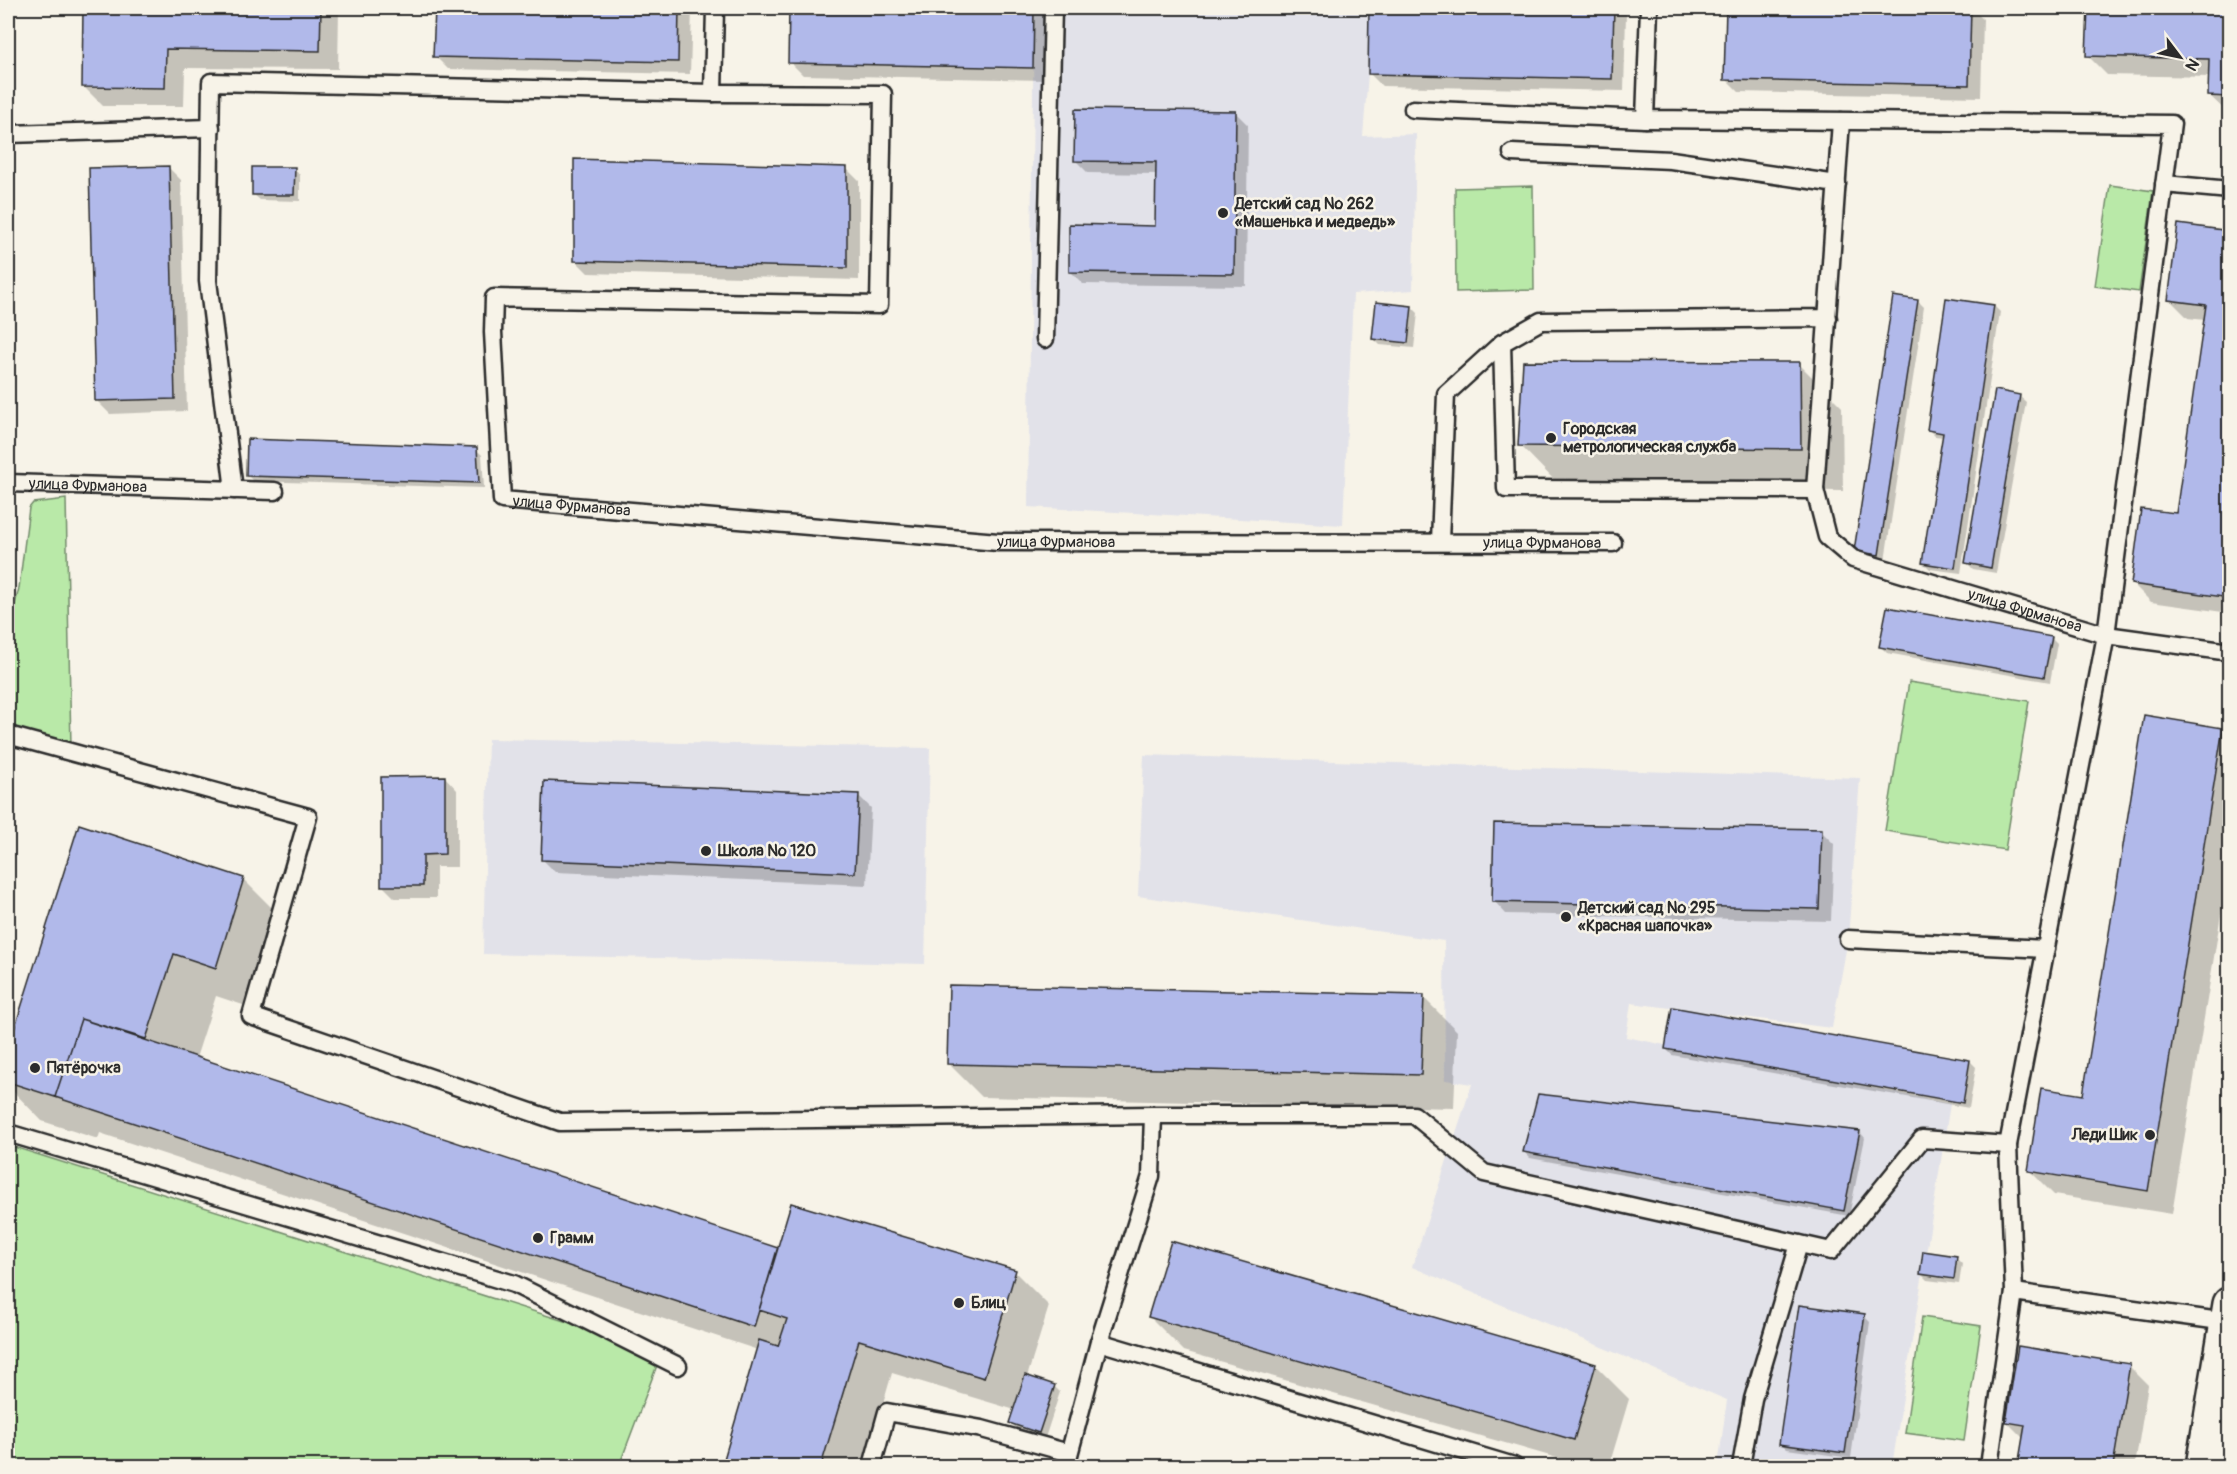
<svg xmlns="http://www.w3.org/2000/svg" width="2237" height="1474" viewBox="0 0 2237 1474" font-family="Pangolin,sans-serif">
	<rect width="100%" height="100%" fill="#f7f3e8"/>
	<filter id="ink" filterUnits="userSpaceOnUse"><feTurbulence type="fractalNoise" baseFrequency=".0167" numOctaves="2"/><feDisplacementMap in="SourceGraphic" scale="12" xChannelSelector="R" yChannelSelector="G"/><feConvolveMatrix kernelMatrix="1 2 1 2 8 2 1 2 1" color-interpolation-filters="sRGB"/></filter>
	<g filter="url(#ink)">
		<path fill="#e2e2e9" d="M1034 8H1369L1368 74 1363 136 1416 134 1413 290 1353 294 1343 525 1028 507Z
			M488 739 930 748 925 964 483 954Z
			M1144 755 1860 778 1848 939 1832 1028 1631 1003 1626 1037 1950 1104 1892 1466H1718L1727 1400 1412 1267 1472 1084 1445 1080 1444 941 1138 896Z"/>
		<path fill="#b9e9a8" stroke="#728a6a" stroke-width="1.5" d="M2110 185 2153 191 2139 292 2095 286Z
			M1533 186 1534 290 1456 292 1455 188Z
			M66 499 71 747 8 727V632L19 588 29 508 33 503Z
			M1909 682 2029 701 2005 850 1885 831Z
			M8 1145 662 1352 619 1466H8Z
			M1922 1317 1981 1326 1964 1441 1905 1433Z"/>
		<path fill="#0003" d="M85 8H339L338 69 185 68 184 106H103L84 87Z
			M436 8H692L690 74 448 69 435 56Z
			M791 8H1047L1045 80 803 75 790 62Z
			M1370 8H1620L1626 14 1624 91 1382 86 1369 73Z
			M1728 8H1971L1983 19 1981 97 1739 92 1726 79Z
			M2089 8H2230V115L2210 96V77L2107 75 2088 56Z
			M1235 112 1248 125 1246 286 1083 284 1071 272 1157 227V174L1088 173 1076 161Z
			M168 167 181 180 187 411 110 414 97 401Z
			M846 168 859 181V280L588 273 575 260Z
			M294 169 300 175V201L260 200 253 194Z
			M2230 233V613L2151 602 2132 583 2178 515 2205 320 2188 318 2169 299Z
			M1918 301 1924 307 1885 560 1861 556 1855 550Z
			M1994 306 2000 312 1961 573 1930 569 1924 563 1944 437 1935 436 1929 430Z
			M1412 307 1418 313 1414 348 1380 345 1374 339Z
			M1799 364 1842 407 1843 491 1562 488 1520 445Z
			M2019 396 2026 402 1996 573 1973 569 1967 563Z
			M476 449 482 455 484 488 253 481 247 475Z
			M2051 638 2057 644 2050 682 1887 653 1881 647Z
			M2222 729 2230 737V859L2172 1214 2054 1195 2029 1170 2084 1096Z
			M445 777 457 790V867H436V898H395L382 885Z
			M858 795 871 808 867 885 555 872 543 860Z
			M80 826 243 879 286 922 258 1010 216 996 196 1058 779 1250 1015 1272 1049 1306 1027 1377 1054 1386 1060 1392 1045 1438 1016 1428 1010 1422 1015 1410 892 1373 865 1466H723L758 1350 100 1133 98 1139 42 1121 8 1086V1054Z
			M1821 831 1834 844 1831 921 1506 914 1494 901Z
			M1423 997 1457 1031 1454 1108 982 1097 949 1064Z
			M1666 1049 1970 1061 1976 1067 1969 1108 1672 1055Z
			M1860 1132 1865 1138 1849 1216 1530 1158 1524 1152Z
			M1956 1258 1962 1264 1959 1284 1927 1280 1921 1274Z
			M1864 1316 1870 1322 1851 1458 1787 1449 1781 1443Z
			M1150 1317 1595 1365 1629 1399 1609 1466H1585L1184 1351Z
			M2129 1366 2148 1385 2135 1466H2020L2024 1439 2007 1422Z"/>
		<path fill="#b1b9ea" stroke="#2b2b2b" stroke-width="1.5" d="M83 8H321L320 51 166 49 165 88 82 87Z
			M435 8H679L678 62 433 57Z
			M789 8H1034L1033 68 788 63Z
			M1369 8H1614L1612 79 1368 74Z
			M1726 8H1971L1969 85 1724 80Z
			M2088 8H2230V97L2208 96 2209 59 2086 56Z
			M1075 109 1236 111 1234 274 1069 272V224L1155 226 1156 162 1074 161Z
			M574 159 847 167V268L574 261Z
			M169 166 175 399 95 401 89 168Z
			M252 167H295L294 195H252Z
			M2178 224 2230 231V598L2131 584 2141 509 2176 513 2206 305 2168 300Z
			M1893 296 1918 300 1879 555 1854 551Z
			M1946 298 1994 305 1955 568 1922 563 1943 433 1927 430Z
			M1376 302 1412 306 1408 343 1372 339Z
			M1523 361 1800 362 1801 449 1518 446Z
			M1995 390 2020 395 1991 568 1965 563Z
			M247 439 477 447 479 483 246 476Z
			M1887 607 2052 637 2044 677 1879 647Z
			M2144 715 2223 728 2148 1191 2028 1171 2041 1088 2083 1095Z
			M445 776V854L423 855V886H381V777Z
			M544 781 859 794 855 873 541 860Z
			M1494 823 1822 829 1819 909 1492 902Z
			M79 824 244 878 216 968 174 954 146 1039 81 1019 55 1097 8 1082V1049Z
			M949 985 1424 995 1421 1075 947 1064Z
			M1672 1007 1970 1060 1963 1103 1665 1049Z
			M81 1019 778 1248 754 1327 55 1097Z
			M1538 1094 1860 1131 1844 1211 1523 1152Z
			M791 1203 1016 1270 984 1378 859 1340 821 1466H722L759 1340 778 1346 787 1319 759 1310Z
			M1171 1241 1596 1364 1574 1440 1148 1317Z
			M1923 1251 1957 1256 1954 1279 1920 1274Z
			M1799 1305 1865 1314 1845 1453 1779 1444Z
			M2018 1346 2130 1364 2113 1466H2018L2025 1425 2006 1422Z
			M1025 1375 1055 1385 1039 1433 1009 1423Z"/>
		<g fill="none" stroke-linecap="round" stroke-linejoin="round">
			<defs>
				<g id="lane">
					<path d="M1649 8 1645 119 2172 124 2106 635 2008 1145 2014 1292 1989 1466"/>
					<path d="M713 93 715 8"/>
					<path d="M1413 109 1645 119"/>
					<path d="M8 134 211 128"/>
					<path d="M1512 153 1671 160 1837 184"/>
					<path d="M2164 184 2230 190"/>
					<path d="M1828 318 1541 321 1502 343 1506 489 1815 490 1841 121"/>
					<path d="M1045 339 1053 8"/>
					<path id="s1" d="M8 483 275 491"/>
					<path id="s2" d="M234 490 208 281 211 82 713 93 883 94 879 305 494 298 493 332 502 500 998 542 1613 543"/>
					<path id="s3" d="M1815 490 1827 537 1853 559 2106 635 2230 652"/>
					<path d="M1440 541 1446 394 1502 343"/>
					<path d="M8 735 308 817 251 1016 560 1122 1153 1115H1414L1484 1173 1831 1251 1922 1139 2008 1145"/>
					<path d="M1848 939 2046 949"/>
					<path d="M8 1133 514 1284 678 1366"/>
					<path d="M2014 1292 2227 1322"/>
					<path d="M1099 1342 1514 1466"/>
					<path d="M872 1466 887 1412 982 1429 1069 1453"/>
					<path d="M1066 1466 1099 1342 1151 1176 1153 1115"/>
					<path d="M1741 1466 1753 1399 1799 1244"/>
				</g>
				<path id="primary" d="M2203 1466 2230 1304"/>
			</defs>
			<use href="#lane" stroke="#2b2b2b" stroke-width="21"/>
			<use href="#primary" stroke="#2b2b2b" stroke-width="38"/>
			<use href="#lane" stroke="#f7f3e8" stroke-width="16"/>
			<use href="#primary" stroke="#f7f3e8" stroke-width="33"/>
		</g>
	</g>
	<g fill="#2b2b2b" stroke="#f7f3e8" stroke-width="2">
		<circle cx="1223" cy="213" r="6"/>
		<circle cx="1551" cy="438" r="6"/>
		<circle cx="706" cy="851" r="6"/>
		<circle cx="1566" cy="917" r="6"/>
		<circle cx="35" cy="1068" r="6"/>
		<circle cx="2150" cy="1135" r="6"/>
		<circle cx="538" cy="1238" r="6"/>
		<circle cx="959" cy="1303" r="6"/>
	</g>
	<g text-anchor="middle" dominant-baseline="central" stroke-width="5" stroke-linejoin="round" paint-order="stroke">
		<g font-size="16" font-weight="bold" fill="#2b2b2b" stroke="#f7f3e8" text-anchor="start">
			<text x="1235" y="204">Детский сад № 262<tspan x="1235" dy="18">«Машенька и медведь»</tspan></text>
			<text x="1563" y="429">Городская<tspan x="1563" dy="18">метрологическая служба</tspan></text>
			<text x="718" y="851">Школа № 120</text>
			<text x="1578" y="908">Детский сад № 295<tspan x="1578" dy="18">«Красная шапочка»</tspan></text>
			<text x="47" y="1068">Пятёрочка</text>
			<text x="2138" y="1135" text-anchor="end">Леди Шик</text>
			<text x="550" y="1238">Грамм</text>
			<text x="971" y="1303">Блиц</text>
		</g>
		<g font-size="16" fill="#2b2b2b" stroke="#f7f3e8">
			<text stroke="none"><textPath href="#s1" startOffset="80">улица Фурманова</textPath></text>
			<text stroke="none"><textPath href="#s2" startOffset="1950">улица Фурманова</textPath></text>
			<text stroke="none"><textPath href="#s2" startOffset="2436">улица Фурманова</textPath></text>
			<text stroke="none"><textPath href="#s2" startOffset="2922">улица Фурманова</textPath></text>
			<text stroke="none"><textPath href="#s3" startOffset="262">улица Фурманова</textPath></text>
		</g>
	</g>
	<rect width="2237" height="1474" fill="none" stroke="#f7f3e8" stroke-width="30"/>
	<rect x="15" y="15" width="2207" height="1444" fill="none" stroke="#2b2b2b" stroke-width="2" filter="url(#ink)"/>
	<g transform="translate(2180 57) rotate(122)" stroke="#f7f3e8" stroke-width="4.5" paint-order="stroke">
	<path d="M0-4.5L10 22L0 15L-10 22Z" fill="#2b2b2b"/>
	<text y="-9" font-size="16" font-weight="bold" text-anchor="middle" fill="#2b2b2b">N</text>
	</g>
</svg>
